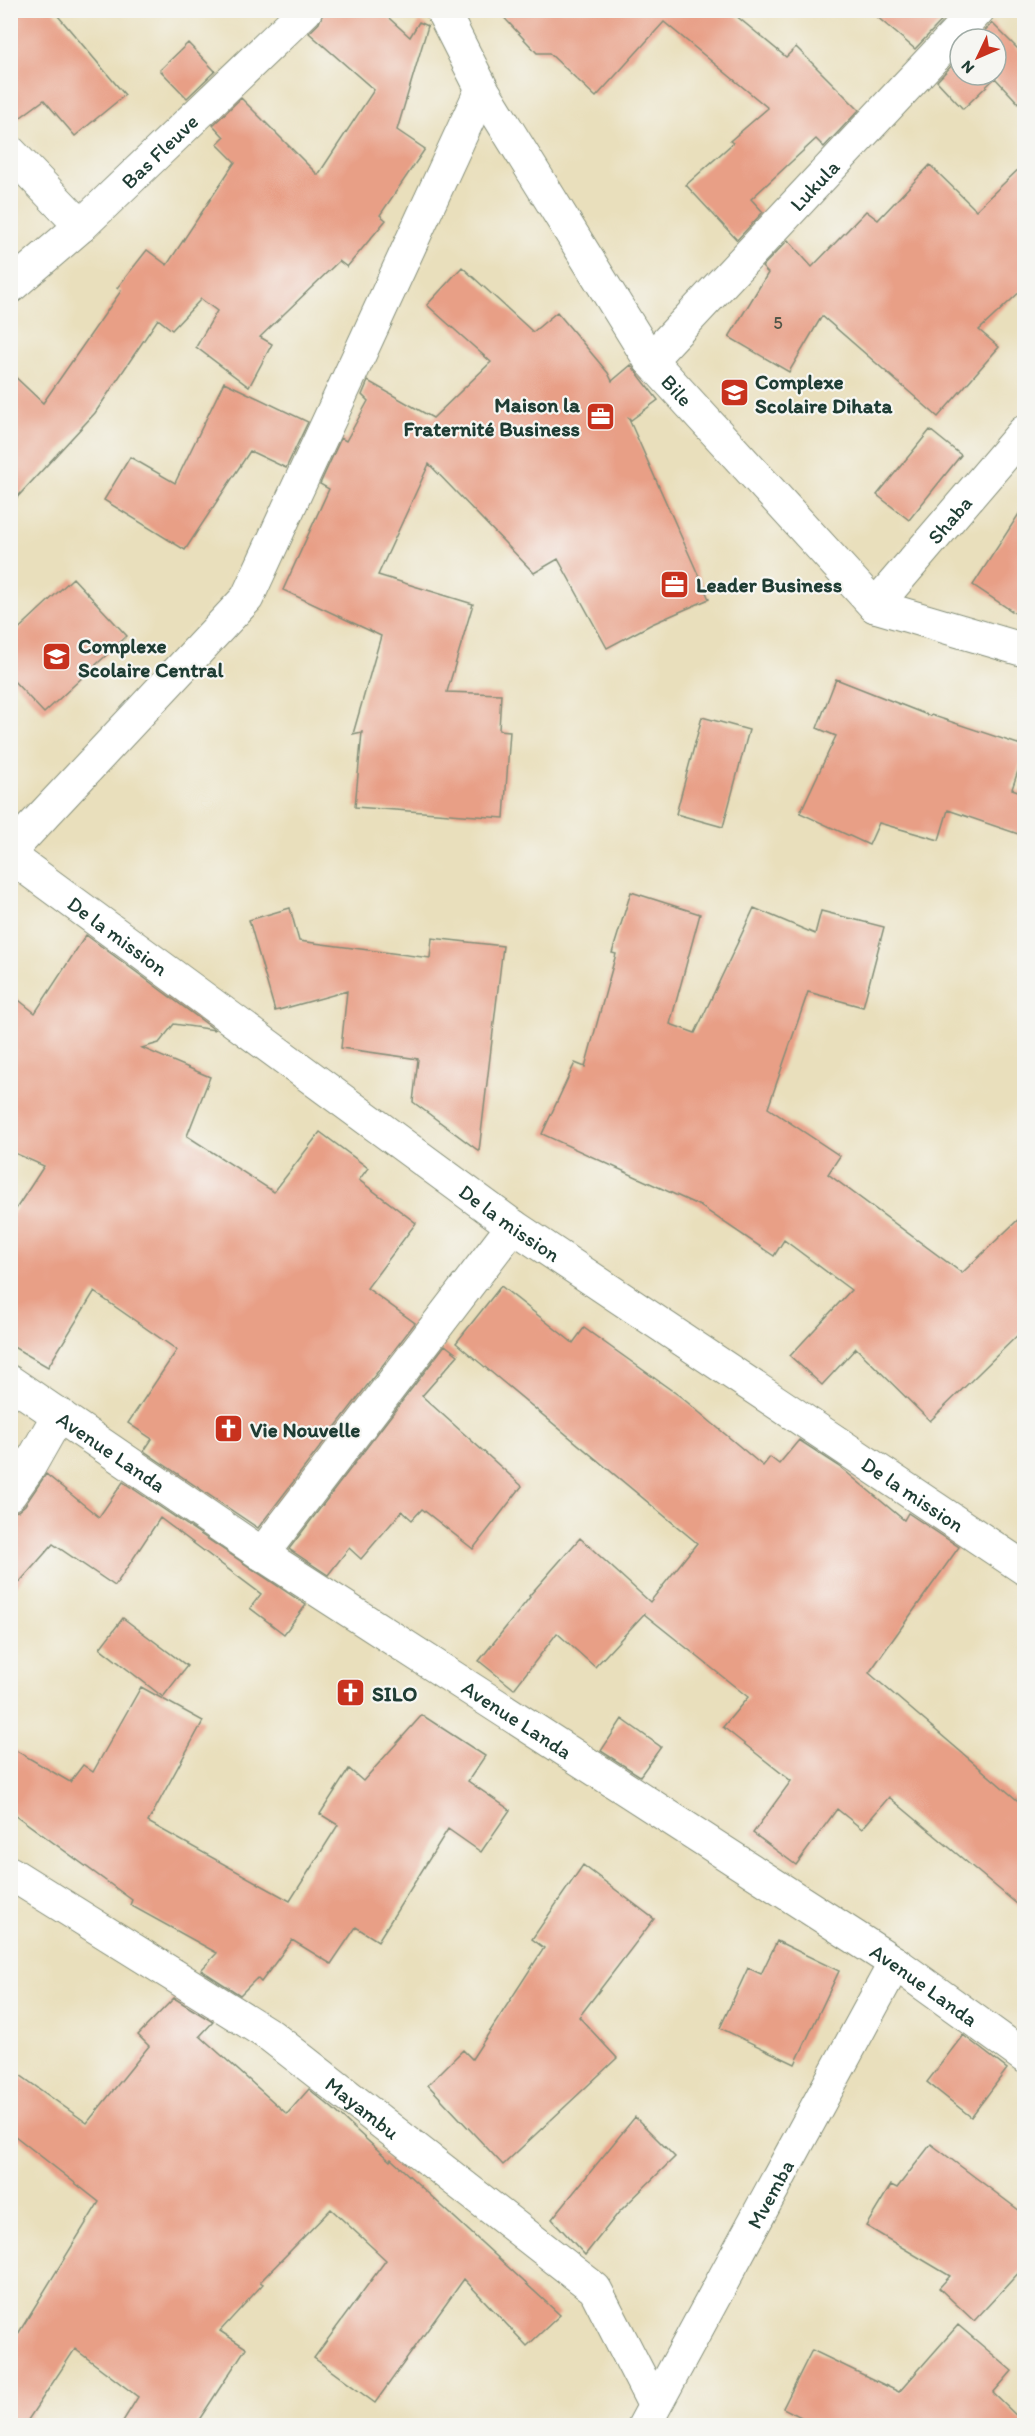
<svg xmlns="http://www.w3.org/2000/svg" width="1035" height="2436" viewBox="0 0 1035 2436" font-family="Itim,sans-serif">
	<rect width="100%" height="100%" fill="#f6f6f2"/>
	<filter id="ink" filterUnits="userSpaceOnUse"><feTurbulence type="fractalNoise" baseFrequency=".0167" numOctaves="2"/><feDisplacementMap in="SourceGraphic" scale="12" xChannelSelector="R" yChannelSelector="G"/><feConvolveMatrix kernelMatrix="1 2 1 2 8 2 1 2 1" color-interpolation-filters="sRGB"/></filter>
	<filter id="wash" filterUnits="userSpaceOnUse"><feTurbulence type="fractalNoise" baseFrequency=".008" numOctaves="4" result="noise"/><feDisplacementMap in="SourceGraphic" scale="24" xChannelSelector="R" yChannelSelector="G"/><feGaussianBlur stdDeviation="1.35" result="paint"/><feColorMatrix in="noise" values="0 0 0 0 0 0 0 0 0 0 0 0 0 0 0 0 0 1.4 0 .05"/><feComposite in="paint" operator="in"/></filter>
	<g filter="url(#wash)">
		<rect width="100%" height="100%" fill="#e9dfbc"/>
		<g id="blocks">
			<path fill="#e89f86" d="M10 10H53L125 95 75 136 44 100 10 125Z
				M324 10H380L410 37 419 22 428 26 397 130 425 149 380 215 386 220 347 267 339 261 260 337 272 344 249 387 196 347 217 311 201 299 172 330 158 319 95 413 10 505V372L43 403 121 291 117 288 147 250 167 265 235 162 217 144 224 137 213 125 241 98 318 175 374 90 309 33 319 23Z
				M497 10H729L786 57 796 47 859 110 824 147 816 139 751 199 763 212 737 240 686 185 733 143 730 141 768 108 664 22 596 97 549 53H537Z
				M869 10H952L915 49Z
				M992 23 1024 55V109L995 78 963 109 937 81 960 57V75H996V39H977Z
				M188 43 215 71 187 98 160 70Z
				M1024 164V288L979 330 999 347 938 417 822 316 789 372 729 337 768 273 762 267 788 240 812 267 866 211 878 220 930 165 976 210Z
				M462 267 533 332 557 312 608 373 612 381 631 365 658 400 631 420 628 417 709 599 652 624 607 648 558 559 534 573 429 464 378 575 473 604 447 692 501 694 499 730 510 731 504 818 355 807 362 732 353 734 381 636 283 590 329 489 320 484 341 438 346 441 368 401 362 395 368 381 433 418 491 362 427 305Z
				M224 382 308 422 286 468 250 451 185 550 104 500 130 457 175 483Z
				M930 430 961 455 909 520 877 495Z
				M1024 506V619L973 585Z
				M73 578 127 636 44 713 10 677V637Z
				M836 679 930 716 931 715 1024 746V753L1012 789 1024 793V836L948 810 939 840 879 823 869 845 800 813 836 736 817 728Z
				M702 717 749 730 723 827 676 814Z
				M631 892 700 914 670 1024 695 1033 754 908 815 934 821 911 884 927 863 1007 808 992 768 1108 840 1156 828 1174 962 1273 1024 1214V1329L930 1421 856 1348 822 1385 790 1356 851 1290 784 1240 774 1256 700 1206 542 1134 575 1063 585 1067 616 954 612 953Z
				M290 908 299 941 430 958 432 938 503 946 479 1151 413 1102 418 1059 341 1048 347 991 275 1011 249 920Z
				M86 935 215 1030 174 1024 159 1043 142 1048 210 1077 187 1136 274 1192 320 1132 368 1168 359 1180 416 1223 367 1288 415 1323 258 1528 144 1451 152 1439 128 1423 177 1350 94 1292 48 1367 10 1345V1218L44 1166 10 1151V993L35 1013Z
				M501 1286 573 1343 584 1328 681 1397 763 1466 770 1457 779 1464 799 1440 839 1466 904 1520 908 1513 959 1547 869 1673 1024 1806V1910L889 1797 862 1829 837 1809 796 1865 753 1833 791 1781 723 1727 748 1697 644 1614 595 1667 557 1633 514 1689 479 1661 530 1597 529 1596 580 1538 650 1602 697 1543 456 1343Z
				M445 1345 458 1355 422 1396 522 1486 473 1549 422 1509 412 1520 402 1511 361 1559 349 1548 328 1575 289 1549Z
				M46 1474 99 1517 123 1482 306 1605 284 1634 250 1608 261 1594 160 1518 115 1586 53 1544 10 1593V1512L18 1511 25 1505Z
				M123 1618 187 1666 163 1697 100 1648Z
				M141 1687 203 1721 148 1822 290 1901 338 1825 320 1814 349 1769 363 1781 422 1715 485 1756 468 1781 510 1810 481 1852 448 1829 378 1941 356 1927 331 1964 292 1940 261 1982 257 1978 240 1995 201 1970 217 1953 130 1905 132 1900 10 1811V1747L70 1782 83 1765 93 1772Z
				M622 1719 661 1747 640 1776 601 1751Z
				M583 1865 654 1919 579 2017 617 2058 503 2165 428 2085 463 2050 472 2059 544 1948 532 1939Z
				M777 1941 839 1971 795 2064 720 2028 748 1968 761 1974Z
				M174 1998 213 2022 200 2036 287 2114 309 2089 332 2108 390 2161 391 2159 560 2315 527 2346 464 2279 375 2403 314 2358 386 2260 331 2209 260 2282 263 2284 220 2331 246 2348 195 2426H120L138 2397 75 2349 24 2426H10V2347L99 2202 10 2132V2068L87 2123 149 2046 138 2035Z
				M963 2035 1007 2069 971 2117 927 2082Z
				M635 2117 675 2157 619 2212 585 2255 552 2219Z
				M931 2144 1024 2214V2267L974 2321 939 2288 950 2276 866 2226 891 2185 897 2188Z
				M958 2325 1012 2371 993 2393 1024 2423V2426H819L783 2408 812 2350 899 2392Z"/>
		</g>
	</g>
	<g filter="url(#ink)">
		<use href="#blocks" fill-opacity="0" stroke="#848e78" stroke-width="1.5"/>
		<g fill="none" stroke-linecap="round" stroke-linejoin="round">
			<defs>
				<g id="minor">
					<path id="s1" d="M442 10 482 89 650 360 875 606 1024 650"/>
					<path d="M10 152 81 226"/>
					<path id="s2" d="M10 287 81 226 306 10"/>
					<path id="s3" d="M650 360 978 10"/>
					<path id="s4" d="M875 606 1024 432"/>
					<path d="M10 851 247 598 482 89"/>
					<path id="s5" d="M10 856 513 1226 1024 1568"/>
					<path id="s6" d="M10 1382 262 1554 895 1963 1024 2056"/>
					<path d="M10 1494 29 1467 59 1414"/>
					<path d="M262 1554 513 1226"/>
					<path id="s7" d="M10 1873 271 2036 595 2289 654 2404"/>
					<path id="s8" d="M644 2426 895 1963"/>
				</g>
			</defs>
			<use href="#minor" stroke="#848e78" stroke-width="35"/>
			<use href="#minor" stroke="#fff" stroke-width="33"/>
		</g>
	</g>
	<defs>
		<symbol id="school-square" viewBox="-11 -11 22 22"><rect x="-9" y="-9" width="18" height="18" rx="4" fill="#c8321e" stroke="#f6f6f2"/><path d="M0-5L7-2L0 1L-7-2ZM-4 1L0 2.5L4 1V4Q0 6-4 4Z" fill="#fff"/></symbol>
		<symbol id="office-square" viewBox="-11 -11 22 22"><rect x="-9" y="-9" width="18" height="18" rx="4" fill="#c8321e" stroke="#f6f6f2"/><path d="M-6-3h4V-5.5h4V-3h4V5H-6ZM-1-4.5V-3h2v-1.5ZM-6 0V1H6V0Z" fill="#fff"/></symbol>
		<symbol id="church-square" viewBox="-11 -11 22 22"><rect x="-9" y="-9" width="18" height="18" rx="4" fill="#c8321e" stroke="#f6f6f2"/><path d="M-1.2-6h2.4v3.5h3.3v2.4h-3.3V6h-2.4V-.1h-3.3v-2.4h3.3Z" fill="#fff"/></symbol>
	</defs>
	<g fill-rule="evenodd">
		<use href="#school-square" x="718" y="376" width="33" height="33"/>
		<use href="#office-square" x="584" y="400" width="33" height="33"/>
		<use href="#office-square" x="658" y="568" width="33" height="33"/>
		<use href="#school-square" x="40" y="640" width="33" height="33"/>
		<use href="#church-square" x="212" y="1412" width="33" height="33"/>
		<use href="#church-square" x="334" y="1676" width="33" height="33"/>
	</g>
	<g text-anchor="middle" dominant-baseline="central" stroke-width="4.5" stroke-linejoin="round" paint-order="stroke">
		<g font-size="18" fill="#515648">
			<text x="778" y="323">5</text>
		</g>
		<g font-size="21" fill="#1f3d34" stroke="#f6f6f2">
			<text stroke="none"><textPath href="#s2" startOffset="202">Bas Fleuve</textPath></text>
			<text stroke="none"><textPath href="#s3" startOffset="240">Lukula</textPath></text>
			<text stroke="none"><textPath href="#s1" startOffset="448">Bile</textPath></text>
			<text stroke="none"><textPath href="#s4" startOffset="114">Shaba</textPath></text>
			<text stroke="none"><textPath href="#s5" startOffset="134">De la mission</textPath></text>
			<text stroke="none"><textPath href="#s5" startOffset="620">De la mission</textPath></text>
			<text stroke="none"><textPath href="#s6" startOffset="123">Avenue Landa</textPath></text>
			<text stroke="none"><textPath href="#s5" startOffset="1106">De la mission</textPath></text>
			<text stroke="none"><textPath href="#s6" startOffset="609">Avenue Landa</textPath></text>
			<text stroke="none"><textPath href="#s6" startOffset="1095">Avenue Landa</textPath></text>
			<text stroke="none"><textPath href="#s7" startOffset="424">Mayambu</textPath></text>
			<text stroke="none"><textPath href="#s8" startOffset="264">Mvemba</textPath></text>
		</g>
		<g font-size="21" font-weight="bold" fill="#1f3d34" stroke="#f6f6f2" text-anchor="start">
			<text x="755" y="381">Complexe<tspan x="755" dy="24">Scolaire Dihata</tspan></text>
			<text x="580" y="404" text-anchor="end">Maison la<tspan x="580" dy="24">Fraternité Business</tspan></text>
			<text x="696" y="584">Leader Business</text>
			<text x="78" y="645">Complexe<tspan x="78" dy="24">Scolaire Central</tspan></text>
			<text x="250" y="1429">Vie Nouvelle</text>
			<text x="372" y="1693">SILO</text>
		</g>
	</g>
	<rect width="1035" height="2436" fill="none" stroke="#f6f6f2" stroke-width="36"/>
	<g transform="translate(978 57) rotate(226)"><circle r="28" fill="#f6f6f2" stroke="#a0aca6" stroke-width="1.5"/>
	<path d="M0-4.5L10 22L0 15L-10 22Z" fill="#c8321e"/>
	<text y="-9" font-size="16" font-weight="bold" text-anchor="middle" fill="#1f3d34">N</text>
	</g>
</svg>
